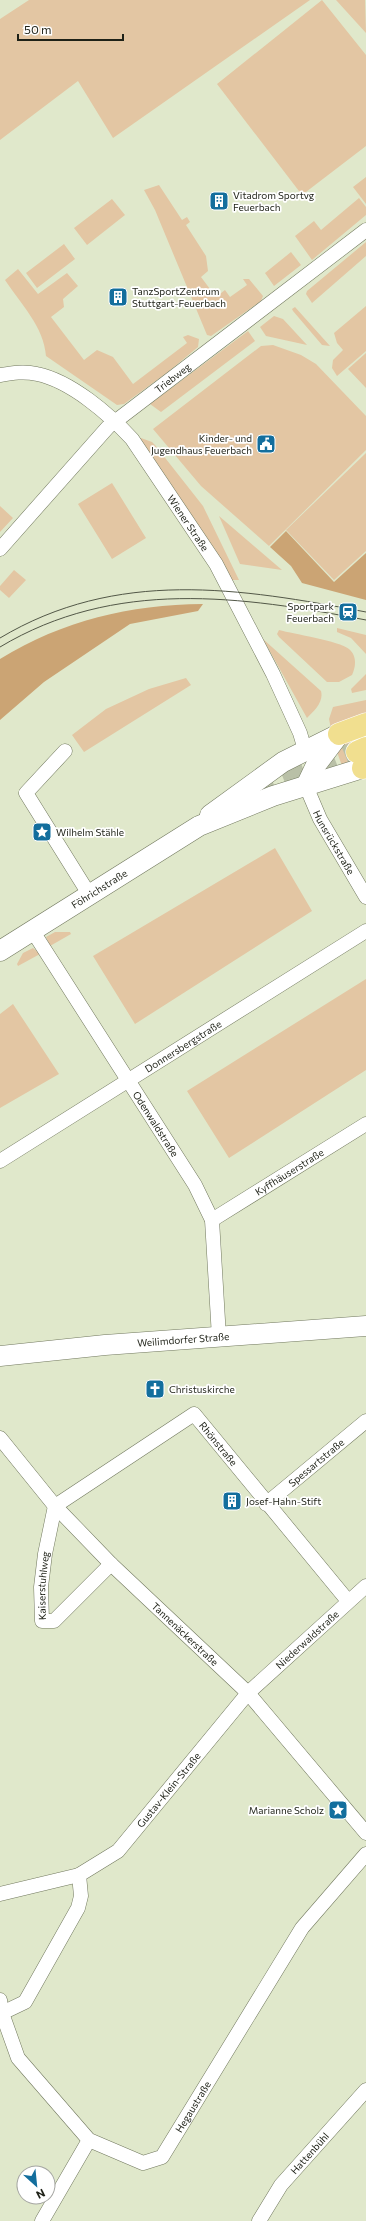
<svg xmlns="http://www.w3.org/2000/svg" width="366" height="2221" viewBox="0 0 366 2221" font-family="Commissioner,sans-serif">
	<rect width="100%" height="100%" fill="#e0e8cb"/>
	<path fill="#e3c6a3" d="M29 0H310L113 138 78 81 0 140V19Z
		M322 0 366 55V146L302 195 217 84Z
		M336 0H365L366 33Z
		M366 177V204L353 187Z
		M159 185 182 220 187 217 190 222 186 225 206 256 208 271 201 277 216 297 225 290 230 297 247 285 243 279H249L263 296 261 301 211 336 207 335 155 210 144 190Z
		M359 198 366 207V215L312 260 295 236 314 221 321 230Z
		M112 199 125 215 87 245 74 228Z
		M366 242V256L312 303 306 294 307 291Z
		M64 244 75 259 37 288 26 273Z
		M291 252 301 265 274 286 265 273Z
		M18 269 38 294 67 273 78 286 63 299 64 307 51 317 84 360 97 350 113 357 133 384 187 343 183 337 188 335 199 339 198 347 168 372 124 404 117 405 46 356C44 327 21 304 5 280Z
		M366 306V351L337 376 332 368 333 360 343 350 337 343 334 333Z
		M295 307 330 346 322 345 293 311 292 309Z
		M274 316 283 319 307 345 266 336 260 327Z
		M248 331 255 341 161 412 150 404Z
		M273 345 301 355 316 364 366 416V450L269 546 201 486 153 429 261 346Z
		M366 353V388L348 369Z
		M141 438 152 442 155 445 203 506 239 580H229L139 439Z
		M366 453V551L334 580 286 530Z
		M112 483 146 538 112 559 78 504Z
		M0 506 13 518 0 532Z
		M219 516 282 570 240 564Z
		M14 570 26 580 9 598 0 590V586Z
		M337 628 366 635V654L351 638 337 632Z
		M279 630C294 634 339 641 349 649 357 656 356 666 352 675L339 682H327L279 637 277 634Z
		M263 639 321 691C324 702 314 711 307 718Z
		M366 674V690L352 693 351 689Z
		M186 678 191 685 84 752 72 735 106 709 149 689Z
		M366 700V718L331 729 329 719 333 707Z
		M361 734 363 736 352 741V748L364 758 342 766 336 749Z
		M275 848 312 911 135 1024 93 956Z
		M55 932H70L71 934 50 946 46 937Z
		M33 948 40 954 18 966 17 964 23 953Z
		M366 979V1070L229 1158 187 1091Z
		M13 1004 59 1074 0 1108V1014Z"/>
	<path fill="#cba474" d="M286 531 334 582 366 553V600L302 583 291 566 270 547Z
		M203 604 198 611 130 624 44 682 0 720V659C64 620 129 605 203 604Z"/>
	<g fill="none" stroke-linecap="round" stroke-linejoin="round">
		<path stroke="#b9c0a7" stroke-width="22" stroke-dasharray="22 11" stroke-linecap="butt" d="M254 794 357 752"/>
		<defs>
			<g id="street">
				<path id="s1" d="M0 375C12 373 24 371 37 374 71 381 109 414 132 439L216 564 273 674 300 733 305 750"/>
				<path id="s2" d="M0 549 108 427 366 230"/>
				<path d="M65 751 26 793 89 894"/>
				<path id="s3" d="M306 786 320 819 366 897"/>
				<path id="s4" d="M32 930 195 1185 212 1220 219 1337"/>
				<path id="s5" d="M0 1161 366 931"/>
				<path id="s6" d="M212 1220 366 1124"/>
				<path id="s7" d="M0 1438 55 1506 111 1564 248 1693 366 1833"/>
				<path id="s8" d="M266 1504 366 1421"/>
				<path id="s9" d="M111 1564 54 1621H42L41 1587 45 1554 55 1506 194 1414 348 1601"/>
				<path d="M0 1894 79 1875"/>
				<path id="s10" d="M0 2000 2 2013 18 2058 89 2140 143 2163 162 2157 302 1928 366 1854"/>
				<path id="s11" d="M2 2013 25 2002 78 1908 81 1896 79 1875 118 1851 248 1693 366 1586"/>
				<path d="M42 2221 89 2140"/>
				<path id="s12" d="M259 2221 281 2185 366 2090"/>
			</g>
			<g id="secondary">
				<path d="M306 786 316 765 338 736"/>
				<path d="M210 815 283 762 339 734"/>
				<path id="s13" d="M0 951 199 826 273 796 363 768"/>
				<path id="s14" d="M0 1356 105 1345 366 1326"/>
			</g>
			<path id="primary" d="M339 734 366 724
				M357 752 366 748
				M363 768 366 767"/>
		</defs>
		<use href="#street" stroke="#71785e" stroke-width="15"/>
		<use href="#secondary" stroke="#71785e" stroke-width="21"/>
		<use href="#primary" stroke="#fff" stroke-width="23"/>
		<use href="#street" stroke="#fff" stroke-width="14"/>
		<use href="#secondary" stroke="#fff" stroke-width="20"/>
		<use href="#primary" stroke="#f1df8f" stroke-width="22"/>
		<path stroke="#525747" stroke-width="1" d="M0 638C117 568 240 588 366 612
			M0 647C115 578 241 596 366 620"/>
	</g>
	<defs>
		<symbol id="building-square" viewBox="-11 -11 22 22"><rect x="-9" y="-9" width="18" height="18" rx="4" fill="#136e9d" stroke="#fff"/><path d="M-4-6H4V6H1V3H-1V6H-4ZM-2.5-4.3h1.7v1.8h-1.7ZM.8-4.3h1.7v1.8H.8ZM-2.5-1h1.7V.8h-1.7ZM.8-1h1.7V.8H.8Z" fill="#fff"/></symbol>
		<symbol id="civic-square" viewBox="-11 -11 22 22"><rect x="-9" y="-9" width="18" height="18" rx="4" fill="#136e9d" stroke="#fff"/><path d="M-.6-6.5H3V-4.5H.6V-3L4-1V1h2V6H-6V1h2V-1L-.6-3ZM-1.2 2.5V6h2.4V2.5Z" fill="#fff"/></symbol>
		<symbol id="station-square" viewBox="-11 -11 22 22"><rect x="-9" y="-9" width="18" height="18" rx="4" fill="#136e9d" stroke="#fff"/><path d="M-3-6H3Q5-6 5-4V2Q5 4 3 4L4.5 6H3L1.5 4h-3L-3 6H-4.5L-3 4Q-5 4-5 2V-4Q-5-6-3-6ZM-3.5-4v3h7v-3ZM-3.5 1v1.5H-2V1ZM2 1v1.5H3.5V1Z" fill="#fff"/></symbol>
		<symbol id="sight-square" viewBox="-11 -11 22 22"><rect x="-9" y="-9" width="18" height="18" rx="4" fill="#136e9d" stroke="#fff"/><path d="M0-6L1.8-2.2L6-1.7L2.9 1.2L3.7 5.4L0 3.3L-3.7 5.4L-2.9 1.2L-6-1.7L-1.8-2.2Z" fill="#fff"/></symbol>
		<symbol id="church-square" viewBox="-11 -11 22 22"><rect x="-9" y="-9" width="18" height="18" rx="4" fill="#136e9d" stroke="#fff"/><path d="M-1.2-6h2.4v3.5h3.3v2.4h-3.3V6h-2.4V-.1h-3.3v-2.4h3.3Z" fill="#fff"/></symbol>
	</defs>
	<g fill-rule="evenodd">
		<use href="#building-square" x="208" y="190" width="22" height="22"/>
		<use href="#building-square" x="107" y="286" width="22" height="22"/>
		<use href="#civic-square" x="255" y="433" width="22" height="22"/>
		<use href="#station-square" x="337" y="601" width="22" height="22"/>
		<use href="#sight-square" x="31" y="821" width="22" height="22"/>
		<use href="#church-square" x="144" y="1378" width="22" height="22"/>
		<use href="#building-square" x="221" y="1490" width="22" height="22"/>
		<use href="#sight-square" x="327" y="1799" width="22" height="22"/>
	</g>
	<g text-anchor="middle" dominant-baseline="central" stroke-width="3.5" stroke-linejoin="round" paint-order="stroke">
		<g font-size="10" fill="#1e2117" stroke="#fff" text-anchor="start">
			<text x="233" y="195">Vitadrom Sportvg<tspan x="233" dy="12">Feuerbach</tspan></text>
			<text x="132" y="291">TanzSportZentrum<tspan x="132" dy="12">Stuttgart-Feuerbach</tspan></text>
			<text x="252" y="438" text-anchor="end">Kinder- und<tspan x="252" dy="12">Jugendhaus Feuerbach</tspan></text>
			<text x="334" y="606" text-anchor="end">Sportpark<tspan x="334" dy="12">Feuerbach</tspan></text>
			<text x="56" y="832">Wilhelm Stähle</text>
			<text x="169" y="1389">Christuskirche</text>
			<text x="246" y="1501">Josef-Hahn-Stift</text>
			<text x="324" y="1810" text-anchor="end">Marianne Scholz</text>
		</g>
		<g font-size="10" fill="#1e2117" stroke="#fff">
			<text stroke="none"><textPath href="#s2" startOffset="244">Triebweg</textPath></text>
			<text stroke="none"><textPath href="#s1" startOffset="255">Wiener Straße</textPath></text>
			<text stroke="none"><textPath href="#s3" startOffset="63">Hunsrückstraße</textPath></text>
			<text stroke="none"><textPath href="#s13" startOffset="117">Föhrichstraße</textPath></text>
			<text stroke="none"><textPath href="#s5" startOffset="216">Donnersbergstraße</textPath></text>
			<text stroke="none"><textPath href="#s4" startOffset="230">Odenwaldstraße</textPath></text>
			<text stroke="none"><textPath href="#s6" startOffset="91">Kyffhäuserstraße</textPath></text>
			<text stroke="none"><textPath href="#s14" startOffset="184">Weilimdorfer Straße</textPath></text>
			<text stroke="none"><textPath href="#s9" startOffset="414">Rhönstraße</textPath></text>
			<text stroke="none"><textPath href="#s8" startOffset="65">Spessartstraße</textPath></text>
			<text stroke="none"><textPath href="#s9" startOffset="128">Kaiserstuhlweg</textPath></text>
			<text stroke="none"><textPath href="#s7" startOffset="270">Tannenäckerstraße</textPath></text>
			<text stroke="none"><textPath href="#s11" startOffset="497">Niederwaldstraße</textPath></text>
			<text stroke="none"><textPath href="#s11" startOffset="292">Gustav-Klein-Straße</textPath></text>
			<text stroke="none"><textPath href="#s10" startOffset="307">Hegaustraße</textPath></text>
			<text stroke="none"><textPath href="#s12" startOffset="85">Hattenbühl</textPath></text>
		</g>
	</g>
	<g transform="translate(36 2185) rotate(153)"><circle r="19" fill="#ffffff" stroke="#a5a6a2"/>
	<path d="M0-3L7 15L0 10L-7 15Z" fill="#136e9d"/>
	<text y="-6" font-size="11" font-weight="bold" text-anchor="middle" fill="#1e2117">N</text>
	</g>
	<path d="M18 34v6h105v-6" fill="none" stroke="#1e2117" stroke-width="2"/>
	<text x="24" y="34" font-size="12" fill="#1e2117" stroke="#ffffff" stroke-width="3" paint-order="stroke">50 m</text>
</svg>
